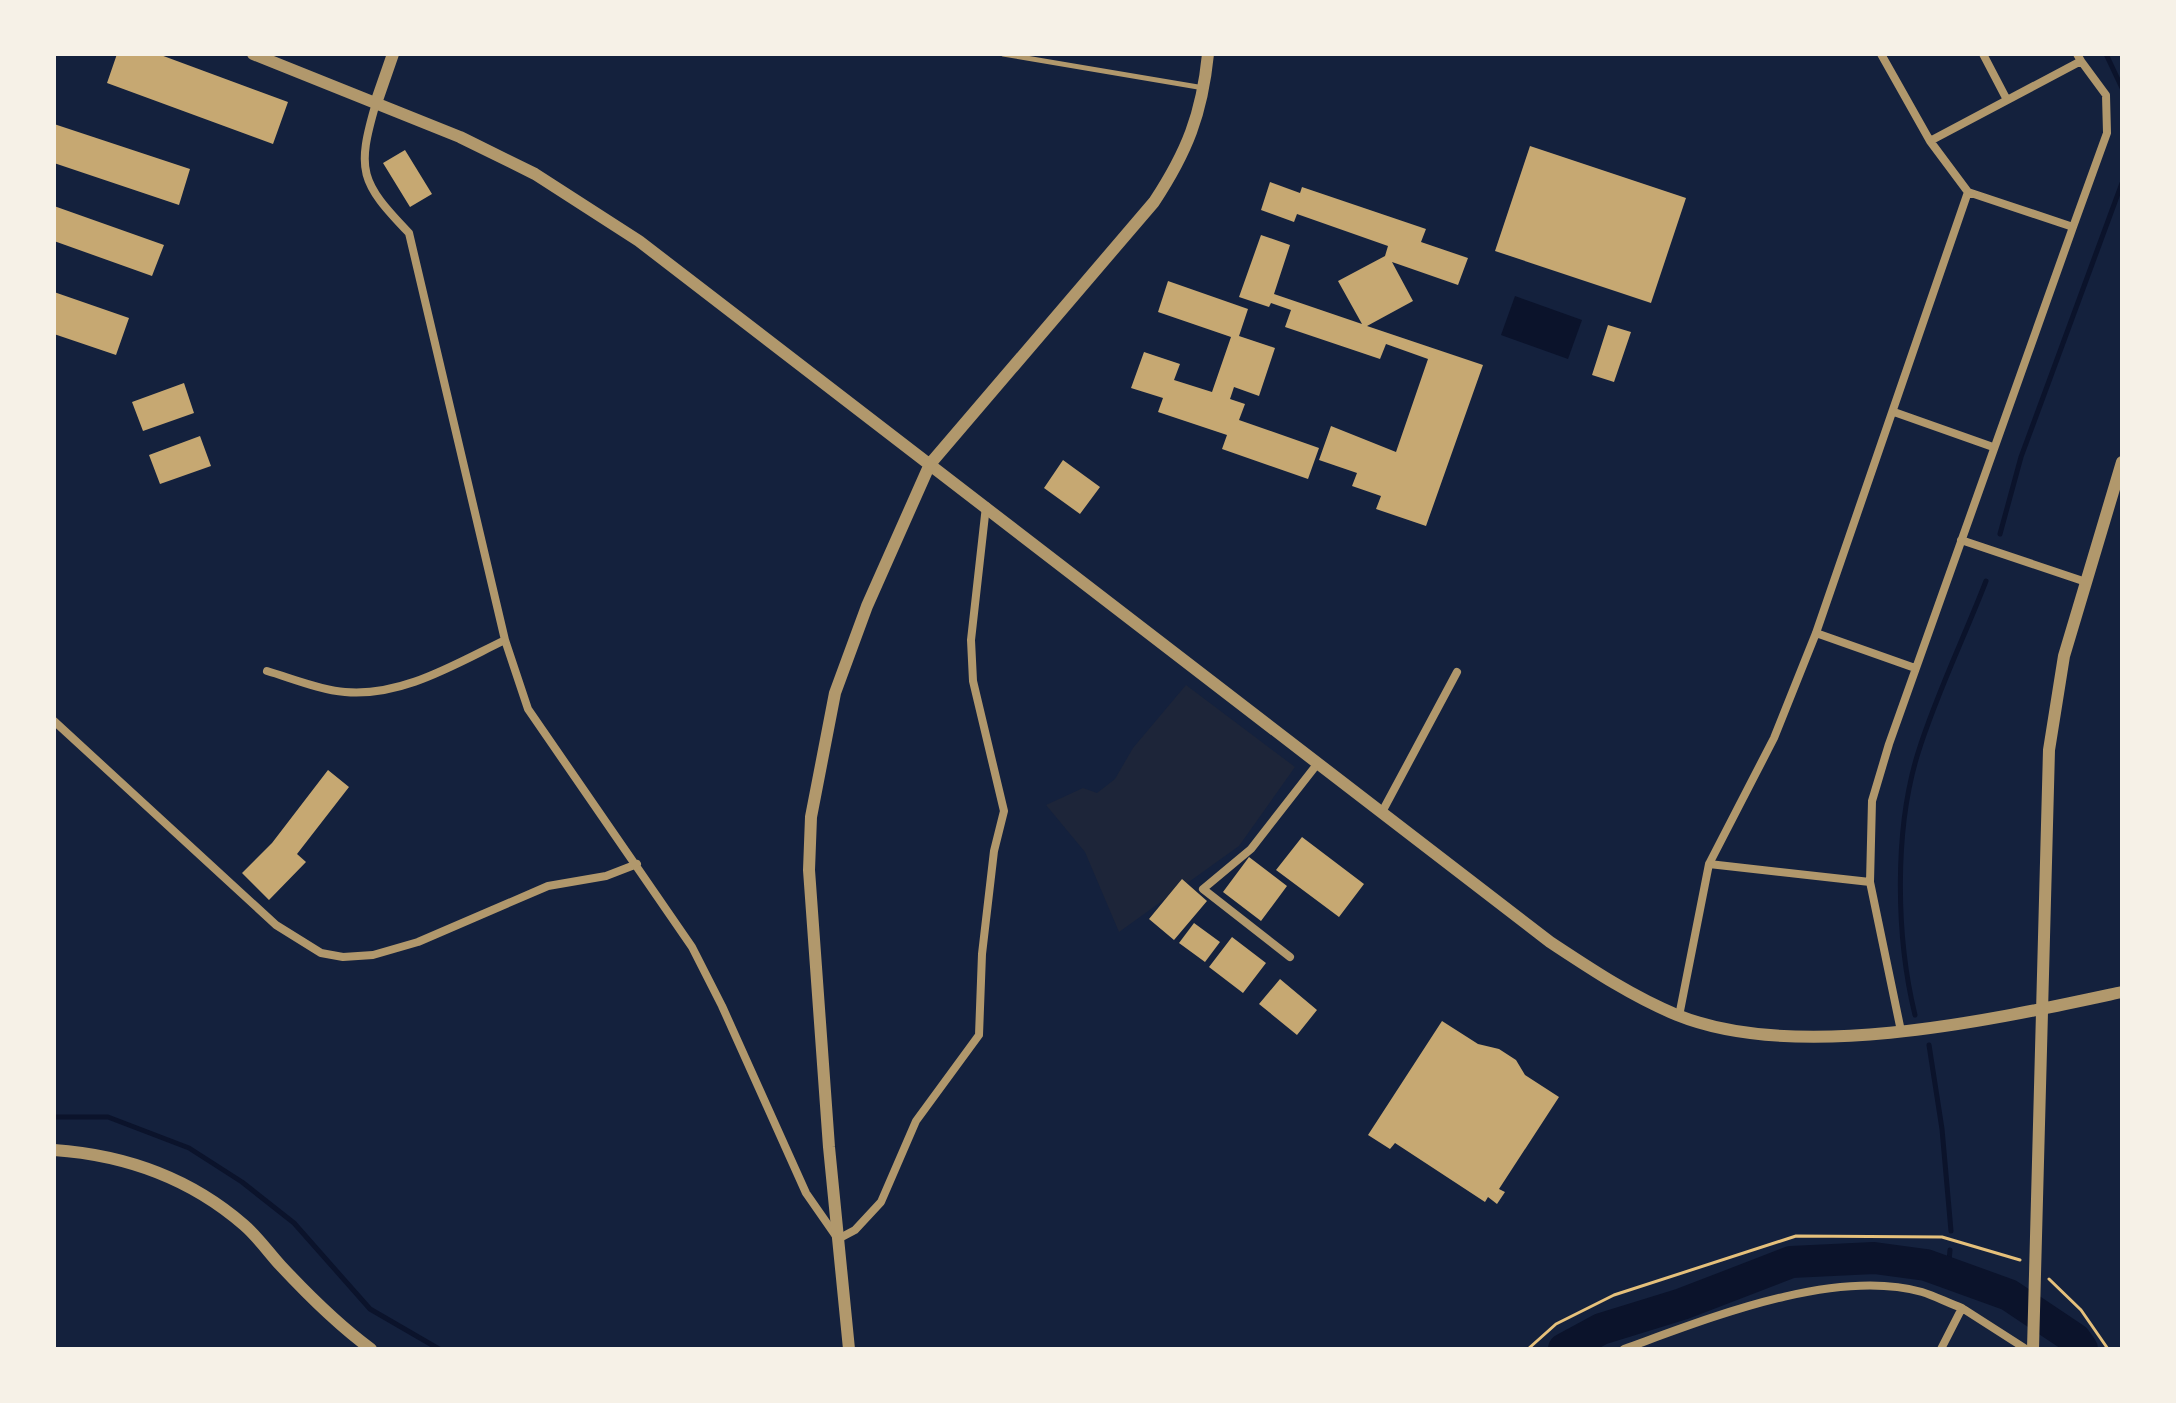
<svg xmlns="http://www.w3.org/2000/svg" width="2176" height="1403" viewBox="0 0 2176 1403" font-family="'Fira Sans Condensed',sans-serif">
	<rect width="100%" height="100%" fill="#14213d"/>
	<path fill="#1d2539" d="M1186 685 1295 767 1239 846 1119 932 1085 852 1046 805 1083 788 1097 793 1115 779 1133 748Z"/>
	<path fill="#0b132b" d="M1515 296 1582 320 1568 359 1501 335Z"/>
	<g fill="none" stroke-linecap="round" stroke-linejoin="round">
		<path stroke="#0b132b" stroke-width="5" d="M2106 54 2122 88
			M2000 534 2021 457 2122 183
			M1915 1015C1896 937 1894 830 1918 753 1936 695 1964 638 1986 581
			M1929 1045 1942 1129 1951 1231
			M54 1117H108L189 1148 242 1182 294 1223 370 1309 439 1349
			M1948 1273 1950 1250"/>
		<path stroke="#0b132b" stroke-width="32" d="M1564 1349 1601 1329 1682 1304 1791 1262 1874 1258 1926 1265 2009 1295 2075 1339 2082 1349"/>
	</g>
	<path fill="#c6a872" d="M117 54H158L288 102 273 144 107 83Z
		M54 124 190 169 179 205 54 163Z
		M1530 146 1686 198 1651 303 1495 251Z
		M405 150 432 194 410 207 383 163Z
		M1270 182 1300 193 1302 187 1426 229 1421 242 1468 258 1458 285 1392 262 1413 301 1367 326 1483 365 1426 526 1376 509 1381 496 1352 486 1357 473 1319 460 1331 426 1396 452 1428 359 1386 344 1380 359 1285 327 1291 310 1271 303 1269 307 1239 297 1261 235 1290 245 1274 294 1362 324 1338 281 1385 256 1388 246 1297 214 1294 222 1261 210Z
		M54 206 164 245 152 276 54 241Z
		M1168 281 1248 309 1239 336 1275 348 1259 396 1234 387 1230 399 1245 404 1239 420 1319 448 1308 479 1222 449 1227 435 1158 412 1163 398 1131 388 1144 352 1180 364 1174 380 1212 392 1231 337 1158 312Z
		M54 292 129 318 116 355 54 334Z
		M1608 325 1631 332 1614 382 1592 375Z
		M184 383 194 413 143 431 132 402Z
		M200 436 211 466 160 484 149 455Z
		M1063 460 1100 487 1080 514 1044 488Z
		M328 770 349 787 297 854 306 862 269 900 242 873 272 843Z
		M1302 837 1364 884 1339 917 1276 870Z
		M1249 857 1287 886 1261 921 1223 892Z
		M1182 879 1207 901 1174 940 1149 919Z
		M1194 923 1220 942 1205 962 1179 943Z
		M1232 937 1266 963 1243 993 1209 967Z
		M1280 979 1317 1010 1297 1035 1259 1004Z
		M1442 1021 1478 1044 1499 1049 1516 1060 1525 1075 1559 1097 1499 1189 1505 1192 1497 1204 1488 1197 1485 1202 1395 1143 1390 1149 1368 1135Z"/>
	<g fill="none" stroke-linecap="round" stroke-linejoin="round">
		<path stroke="#e5c07b" stroke-width="3" d="M2049 1279 2081 1310 2108 1349
			M1528 1349 1556 1324 1614 1295 1796 1236 1942 1237 2020 1260"/>
		<path stroke="#b1986c" stroke-width="5" d="M1003 54 1204 88"/>
		<path stroke="#b1986c" stroke-width="8" d="M1983 54 2006 98
			M376 103C356 171 360 182 409 233L505 640 528 709 692 947 722 1006 806 1193 838 1239 855 1230 881 1202 916 1121 979 1035 982 954 994 851 1004 811 973 681 971 640 986 506
			M1930 141 2081 61 2077 54
			M2073 227 2107 133 2106 95 2081 61
			M1894 412 1993 447
			M1961 540 2083 581
			M1816 633 1915 668
			M267 671C291 678 320 690 345 692 402 697 455 664 505 640
			M54 721 276 925 321 953 343 957 373 955 418 942 548 886 606 876 637 864
			M1382 812 1457 672
			M1709 864 1870 882 1872 801 1889 744 2073 227 1968 192 1930 141 1881 54
			M1870 882 1901 1031
			M1290 957 1203 889 1251 849 1318 763
			M1679 1016 1709 864 1774 738 1816 633 1968 192
			M1624 1349C1707 1319 1834 1267 1922 1292 1935 1296 1948 1303 1962 1308
			M1941 1349 1962 1308 2026 1349"/>
		<path stroke="#b1986c" stroke-width="12" d="M253 54 460 137 535 174 639 241 1550 942C1591 969 1631 996 1677 1015 1798 1064 1996 1019 2122 992
			M376 103 393 54
			M54 1150C125 1155 190 1178 244 1225 258 1237 269 1253 281 1266 309 1296 338 1325 371 1349
			M849 1349 829 1147 809 870 811 817 835 693 867 606 930 464 1154 202C1187 152 1202 114 1208 54
			M2033 1349 2049 750 2064 656 2122 462"/>
	</g>
	<rect width="2176" height="1403" fill="none" stroke="#f6f1e7" stroke-width="112"/>
</svg>
